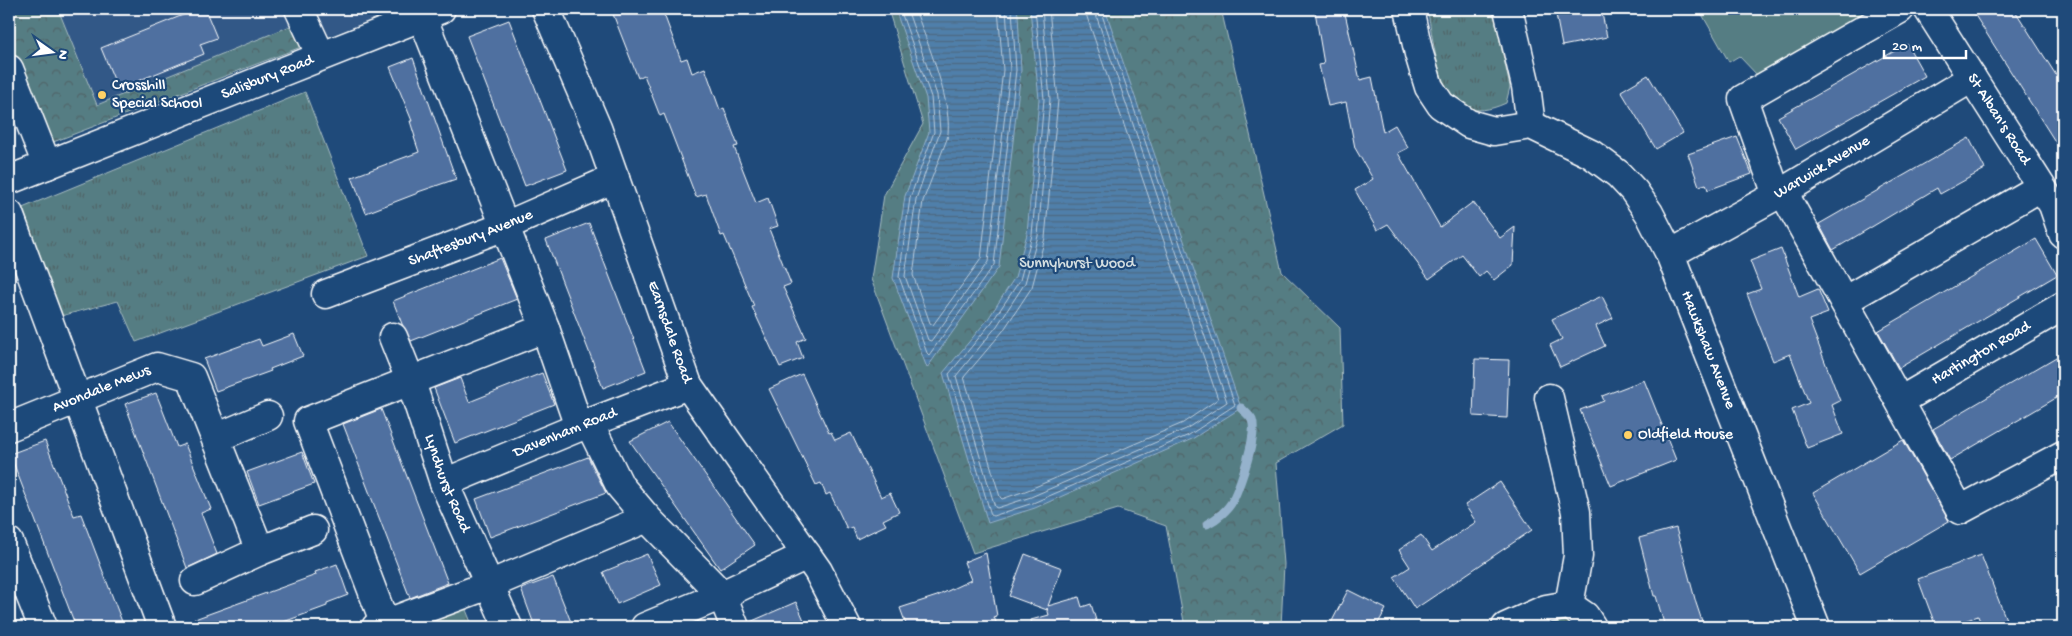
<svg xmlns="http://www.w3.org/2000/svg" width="2072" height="636" viewBox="0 0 2072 636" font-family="'Gochi Hand',sans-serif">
	<defs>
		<pattern id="grass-tufts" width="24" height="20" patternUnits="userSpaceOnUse" patternTransform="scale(1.25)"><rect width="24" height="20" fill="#557d83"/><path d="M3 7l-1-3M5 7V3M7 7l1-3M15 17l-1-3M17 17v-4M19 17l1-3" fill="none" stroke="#506468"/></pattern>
		<pattern id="forest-crowns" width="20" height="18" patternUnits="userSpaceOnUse" patternTransform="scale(1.25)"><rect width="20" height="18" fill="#557d83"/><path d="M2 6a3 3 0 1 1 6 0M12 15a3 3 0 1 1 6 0" fill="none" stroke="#506468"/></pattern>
		<pattern id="water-rules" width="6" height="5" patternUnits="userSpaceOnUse" patternTransform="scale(1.25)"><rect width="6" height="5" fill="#4f7faa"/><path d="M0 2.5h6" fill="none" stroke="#4e6880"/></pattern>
	</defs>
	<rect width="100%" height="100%" fill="#1f4a7a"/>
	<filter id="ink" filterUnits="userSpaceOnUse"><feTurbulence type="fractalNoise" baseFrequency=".02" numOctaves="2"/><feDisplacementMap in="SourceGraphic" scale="10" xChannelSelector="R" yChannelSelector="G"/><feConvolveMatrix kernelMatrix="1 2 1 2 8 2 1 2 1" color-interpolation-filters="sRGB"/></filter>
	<g filter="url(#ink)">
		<path fill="#315887" d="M9 9H399L48 144 9 46Z"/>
		<path fill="url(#grass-tufts)" stroke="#aabec1" d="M1427 9H1493L1510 87 1506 103C1438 134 1437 54 1427 9Z
			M305 92 368 256 136 342 118 301 57 317 15 211Z
			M464 605 473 627H406Z"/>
		<path fill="url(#forest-crowns)" stroke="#aabec1" d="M9 9H58L97 105 293 25 301 47 48 144 9 46Z
			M888 9H1221L1282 272 1340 328 1343 424 1276 463 1284 564 1281 627H1185L1166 526 1118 509 973 553 871 279 884 195 923 124Z
			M1558 616 1575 620 1580 627H1533Z"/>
		<path fill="#557d83" stroke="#aabec1" d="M1699 9H1882L1759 77 1739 56 1729 62Z"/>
		<path fill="url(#water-rules)" stroke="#95b2cc" d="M895 9H1017L1018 15 1021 70 999 267 927 368 893 278 905 196 929 132 926 98Z
			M1030 9H1105L1241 408 1192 439 1035 508 988 523 943 373 988 319 1015 277 1027 234 1039 99Z"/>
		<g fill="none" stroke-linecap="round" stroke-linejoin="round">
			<path stroke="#b9ccdd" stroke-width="1" d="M900 9 931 97 934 132 910 198 899 277 927 353 929 355 994 265 1016 70 1012 9
				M907 9 937 95 940 131 916 199 905 276 928 340 931 341 988 262 1010 70 1006 9
				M915 9C926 40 955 107 947 139L923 201 913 275 930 323 933 325 981 259 1003 70 998 9
				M1035 9 1044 99 1032 235 1020 280 992 322 949 374 991 515 993 516 1033 503 1189 435 1235 405 1100 9
				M1042 9 1050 99 1038 236 1025 283 997 326 956 376 995 507 997 508 1031 497 1186 429 1227 402 1094 9
				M1049 9 1058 100 1045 238 1032 287 1003 331 964 377 1000 497 1002 499 1028 490 1183 423 1218 399 1087 17 1086 9"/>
			<path stroke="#95b2cc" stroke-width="9" d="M1207 524C1217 519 1228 510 1233 500 1240 485 1258 435 1252 420 1250 416 1244 411 1241 408"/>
		</g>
		<path fill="#4f70a0" stroke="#fff" d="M198 9H205L217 38 200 44 204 54 118 89 101 48Z
			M611 9H662L681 60 687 58 692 73 705 68 720 110 724 108 738 146 734 147 756 203 768 198 778 226 769 229 791 284 783 287 806 338 797 342 803 358 780 367 752 307 754 306 724 235 721 236 706 194 696 197 664 114 660 116 644 75 638 78Z
			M1329 9H1344L1360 80 1372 77 1383 132 1395 125 1408 148 1398 153 1440 227 1473 202 1500 238 1515 227 1513 265 1494 280 1486 271 1479 277 1462 255 1429 279 1388 224 1377 230 1355 190 1373 179 1355 148 1346 102 1328 106 1319 65 1324 64 1315 11Z
			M1555 9H1601L1607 37 1562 46Z
			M1971 9H2014L2063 86V154Z
			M509 20 567 170 525 186 467 36Z
			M1907 44 1925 76 1796 149 1778 117Z
			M413 58 456 179 418 192V193L366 213 352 177 419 152 414 137H415L410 121H412L390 67Z
			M1648 75 1683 133 1656 149 1621 91Z
			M1737 137 1752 174 1708 190 1706 184 1699 186 1688 154Z
			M1969 138 1985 169 1940 194 1937 188 1833 250 1819 224Z
			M589 223 646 371 603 388 546 240Z
			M2036 239 2057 275 1899 368 1878 331Z
			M1781 249 1799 297 1818 289 1828 313 1809 320 1840 401 1832 405 1843 434 1807 448 1792 410 1809 403 1790 354 1773 361 1747 294 1761 289 1750 261Z
			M500 258 517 299 411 341 402 324 393 301Z
			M1602 296 1613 318 1596 326 1605 346 1560 367 1550 345 1562 339 1552 319Z
			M294 334 303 356 270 369 271 371 216 391 204 359 259 339 262 346Z
			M2063 353V394L1950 460 1933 429Z
			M1475 359 1509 360 1507 418 1473 416Z
			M542 373 554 404 455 443 434 388 460 378 469 402Z
			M802 374 829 433 831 432 835 440 851 433 881 497 890 493 899 512 883 520 886 525 857 539 852 527 847 529 830 493 826 495 821 483 816 485 769 389Z
			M1644 380 1676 460 1611 486 1580 410 1604 401 1602 396Z
			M156 393 177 447 185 444 211 509 201 513 217 554 187 568 125 404Z
			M381 409 448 583 410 598 343 424Z
			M668 422 755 545 720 569 630 441Z
			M1903 440 1949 521 1860 573 1813 493Z
			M45 441 74 516 81 514 124 627H76L10 454Z
			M302 452 314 484 259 504 247 472Z
			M588 457 606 493 490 537 476 499Z
			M1500 482 1532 530 1415 609 1394 577 1410 567 1399 550 1421 535 1432 551 1476 522 1465 505Z
			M1676 528 1696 603 1704 627H1665L1656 596H1654L1639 538Z
			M986 553 997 616 994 617 998 627H907L900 608 937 596 971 580 964 562Z
			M647 554 661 585 617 604 603 572Z
			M1025 554 1062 568 1048 606 1079 597 1082 607 1091 604 1098 627H1032L1031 620 1049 615 1047 608V610L1009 596Z
			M1981 555 2009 627H1982L1978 616 1948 627H1936L1918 579Z
			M337 564 348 595 327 603V606L270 627H181V624L316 575 315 572Z
			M553 577 571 622 558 627H535L521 589Z
			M1348 590 1386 609 1376 627H1329Z
			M796 602 807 627H750V622Z"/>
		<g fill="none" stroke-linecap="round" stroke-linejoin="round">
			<defs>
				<g id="minor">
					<path d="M299 9 321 56"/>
					<path id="s1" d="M546 9 597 128 688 385 818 571 847 627"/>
					<path id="s2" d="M1409 9 1419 54 1429 87 1441 105 1469 124 1494 131 1531 125 1591 154 1618 174 1634 191 1649 213 1670 254 1816 627"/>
					<path d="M1508 9 1526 86 1531 125"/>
					<path id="s3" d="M1928 9 2053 205 2063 234"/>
					<path d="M422 16 545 328 579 427"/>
					<path d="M9 69 47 165"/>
					<path id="s4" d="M9 180 441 9"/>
					<path d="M1783 192 1960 510 2063 455"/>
					<path d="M1777 195 1743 99 1900 9"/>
					<path d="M9 214 162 627"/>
					<path id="s5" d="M1670 254 1777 195 1972 78"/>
					<path id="s6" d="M326 294 505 226 615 178"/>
					<path d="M1844 301 2041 187"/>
					<path id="s7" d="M393 337 411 382 444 483 508 627"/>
					<path d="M1549 398 1576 512 1578 556 1569 605"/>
					<path id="s8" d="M1900 401 2063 306"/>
					<path d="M589 423 620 486 647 518 722 595 735 627"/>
					<path id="s9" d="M9 427 157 367 191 377 260 551 313 530"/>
					<path d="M216 438 268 416"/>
					<path id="s10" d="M444 483 589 423 688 385"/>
					<path d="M9 542 43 627"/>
					<path d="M195 581 260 551"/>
					<path d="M385 624 308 421 545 328"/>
					<path d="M376 627 489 585 647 518"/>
					<path d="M645 627 722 595 807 555"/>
					<path d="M1506 627 1546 609 1569 605 1585 616 1592 627"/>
				</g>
			</defs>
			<use href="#minor" stroke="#fff" stroke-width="31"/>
			<use href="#minor" stroke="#1f4a7a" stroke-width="28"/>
		</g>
	</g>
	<g fill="#ffd166" stroke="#1f4a7a" stroke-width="2">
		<circle cx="102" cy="95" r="5"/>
		<circle cx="1628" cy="435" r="5"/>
	</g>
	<g text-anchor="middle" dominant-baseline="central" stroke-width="4.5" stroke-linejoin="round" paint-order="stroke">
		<g font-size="16" fill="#fff" stroke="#1f4a7a">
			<text stroke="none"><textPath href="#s4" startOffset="278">Salisbury Road</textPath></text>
			<text stroke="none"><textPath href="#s3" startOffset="131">St Alban's Road</textPath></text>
			<text stroke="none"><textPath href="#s5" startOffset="175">Warwick Avenue</textPath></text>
			<text stroke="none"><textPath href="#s6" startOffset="155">Shaftesbury Avenue</textPath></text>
			<text stroke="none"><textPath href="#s1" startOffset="346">Earnsdale Road</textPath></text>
			<text stroke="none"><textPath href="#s2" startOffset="499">Hawkshaw Avenue</textPath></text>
			<text stroke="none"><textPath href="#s8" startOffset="94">Hartington Road</textPath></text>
			<text stroke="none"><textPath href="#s9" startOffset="100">Avondale Mews</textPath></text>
			<text stroke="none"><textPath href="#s10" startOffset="131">Davenham Road</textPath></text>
			<text stroke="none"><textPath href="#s7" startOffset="156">Lyndhurst Road</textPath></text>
		</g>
		<g font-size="16" fill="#fff" stroke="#1f4a7a" text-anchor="start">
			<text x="112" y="86">Crosshill<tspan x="112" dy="18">Special School</tspan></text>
			<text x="1638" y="435">Oldfield House</text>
		</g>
		<g font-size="16" fill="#d4dee0" stroke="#1f4a7a">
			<text x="1077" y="264">Sunnyhurst Wood</text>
		</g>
	</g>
	<rect width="2072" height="636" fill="none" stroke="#1f4a7a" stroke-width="30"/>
	<rect x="15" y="15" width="2042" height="606" fill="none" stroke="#fff" stroke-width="2" filter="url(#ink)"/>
	<g transform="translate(52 52) rotate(104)" stroke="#1f4a7a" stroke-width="4" paint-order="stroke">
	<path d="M0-4L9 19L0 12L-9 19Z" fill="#ffffff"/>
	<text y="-8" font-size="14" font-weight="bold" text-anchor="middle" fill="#ffffff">N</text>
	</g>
	<path d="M1884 50v8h82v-8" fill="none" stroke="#ffffff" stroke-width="2.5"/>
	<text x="1892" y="50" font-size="15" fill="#ffffff" stroke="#1f4a7a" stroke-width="4" paint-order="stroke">20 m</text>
</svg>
